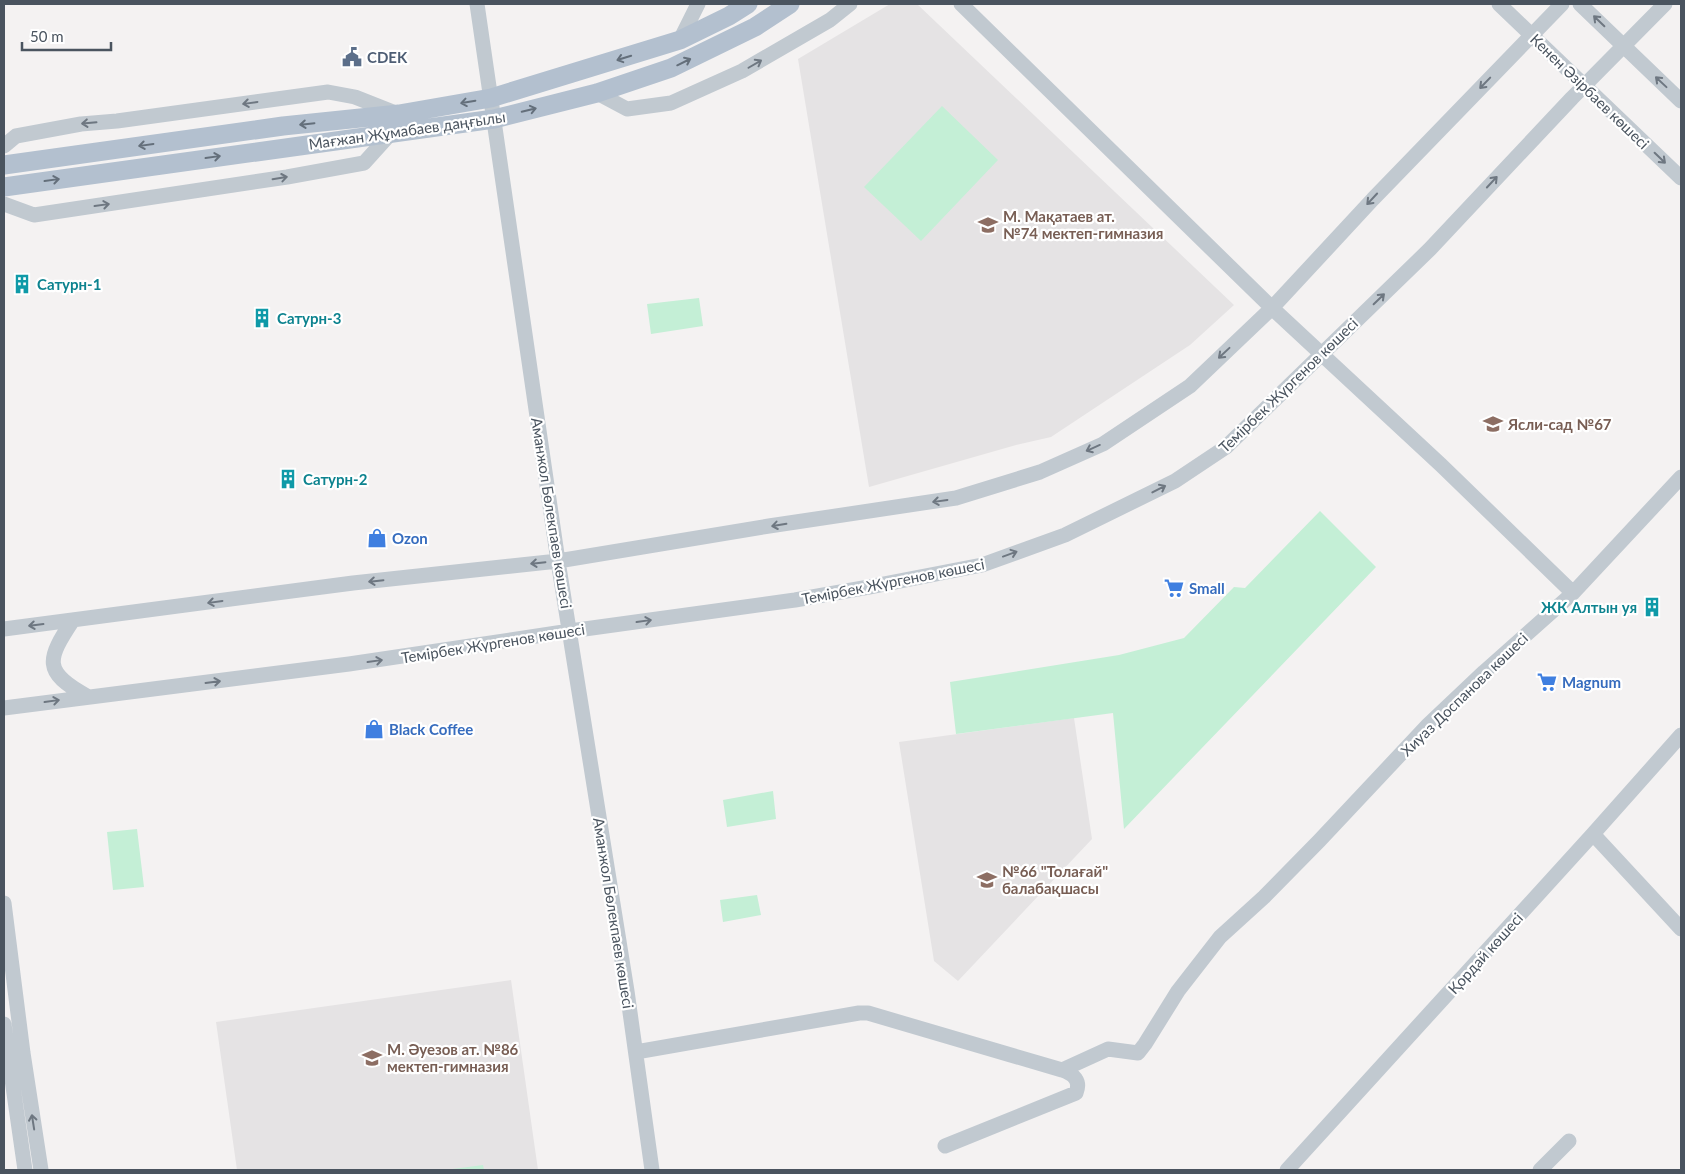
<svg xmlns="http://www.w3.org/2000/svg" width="1685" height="1174" viewBox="0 0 1685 1174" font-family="Lato,sans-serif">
	<rect width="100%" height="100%" fill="#f4f2f2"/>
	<path fill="#e5e3e4" d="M890 4H917L1234 305 1190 345 1051 437 1016 445 869 487 798 59Z
		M1074 718 1092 839 958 981 934 961 899 742Z
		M511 980 538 1170H237L216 1022Z"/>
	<path fill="#c4efd6" d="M942 106 998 160 921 241 864 187Z
		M699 298 703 326 651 334 647 304Z
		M1320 511 1376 567 1124 829 1113 713 956 734 950 682 1119 655 1184 638 1234 587 1245 588Z
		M773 791 776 819 727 827 723 800Z
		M137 829 144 887 113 890 107 832Z
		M757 895 761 915 723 922 720 900Z
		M483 1165 484 1170H445Z"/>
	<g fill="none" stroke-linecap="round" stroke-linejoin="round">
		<path stroke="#c1c9d0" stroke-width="15" d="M477 4 558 561 627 991 652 1170
			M961 4 1272 308 1441 465 1573 593
			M1499 4 1681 178
			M1580 4 1681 101
			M680 40 698 4
			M597 93 627 109 671 103 742 71 830 20 850 4
			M4 146 16 136 81 124 117 121 328 92 355 97 398 114
			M4 204 34 215 287 177 364 163 392 132
			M73 620C47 659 42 672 87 696
			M4 629 353 583 558 561 769 526 956 498 1040 472 1103 444 1190 386 1272 308 1373 199 1562 4
			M4 708 349 664 570 631 795 600 869 587 982 565 1065 535 1175 481 1226 447 1430 249 1572 98 1665 4
			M1593 834 1681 929
			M4 903 23 1053 41 1170
			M4 1024 25 1170
			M636 1052 859 1013H868L1062 1070C1074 1074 1081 1081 1076 1093L945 1146
			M1062 1070 1108 1049 1138 1053 1145 1044 1178 991 1220 937 1264 897 1319 841 1428 725 1484 672 1573 593 1681 477
			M1287 1170 1593 834 1681 735
			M1540 1170 1569 1141"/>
		<path stroke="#b3c0cf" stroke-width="19" d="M4 165 283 126 399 114 491 98 680 40 729 16 748 4
			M4 187 494 119 597 93 671 68 755 27 790 4"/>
	</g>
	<defs><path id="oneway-shaft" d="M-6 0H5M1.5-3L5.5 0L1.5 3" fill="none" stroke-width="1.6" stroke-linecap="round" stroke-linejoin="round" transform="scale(1.25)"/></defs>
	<g stroke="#6e7781">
		<use href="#oneway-shaft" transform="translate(1599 21) rotate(-136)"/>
		<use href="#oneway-shaft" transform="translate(755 64) rotate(-30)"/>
		<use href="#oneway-shaft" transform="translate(1661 82) rotate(-137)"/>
		<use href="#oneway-shaft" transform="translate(1485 83) rotate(134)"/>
		<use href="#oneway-shaft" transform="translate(250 103) rotate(172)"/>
		<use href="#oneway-shaft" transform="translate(89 123) rotate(175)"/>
		<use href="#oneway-shaft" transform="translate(1660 158) rotate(44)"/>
		<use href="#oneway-shaft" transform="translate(280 178) rotate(-9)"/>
		<use href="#oneway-shaft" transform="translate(1492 182) rotate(-47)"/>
		<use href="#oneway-shaft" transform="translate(1372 199) rotate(133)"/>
		<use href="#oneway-shaft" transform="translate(102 205) rotate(-8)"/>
		<use href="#oneway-shaft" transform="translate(1379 299) rotate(-44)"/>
		<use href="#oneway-shaft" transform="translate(1224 353) rotate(137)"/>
		<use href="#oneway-shaft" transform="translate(1093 448) rotate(156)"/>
		<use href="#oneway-shaft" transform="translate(1159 489) rotate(-27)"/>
		<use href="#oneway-shaft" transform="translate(940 501) rotate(172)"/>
		<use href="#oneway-shaft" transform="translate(779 525) rotate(171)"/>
		<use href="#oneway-shaft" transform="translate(1010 554) rotate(-20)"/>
		<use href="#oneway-shaft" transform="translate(538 563) rotate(174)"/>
		<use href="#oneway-shaft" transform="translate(376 581) rotate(174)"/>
		<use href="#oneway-shaft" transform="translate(215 602) rotate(172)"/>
		<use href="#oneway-shaft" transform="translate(644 621) rotate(-8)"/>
		<use href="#oneway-shaft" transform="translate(36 625) rotate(173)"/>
		<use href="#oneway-shaft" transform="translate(375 661) rotate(-8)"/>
		<use href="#oneway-shaft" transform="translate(213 682) rotate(-7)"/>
		<use href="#oneway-shaft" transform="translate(52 701) rotate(-8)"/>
		<use href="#oneway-shaft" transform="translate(33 1122) rotate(-99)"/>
	</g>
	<g stroke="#646f7b">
		<use href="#oneway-shaft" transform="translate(624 58) rotate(163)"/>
		<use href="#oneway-shaft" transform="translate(684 62) rotate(-26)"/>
		<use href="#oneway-shaft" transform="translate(468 102) rotate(170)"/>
		<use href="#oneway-shaft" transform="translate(529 110) rotate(-14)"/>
		<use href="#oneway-shaft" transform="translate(307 124) rotate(174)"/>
		<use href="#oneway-shaft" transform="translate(146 145) rotate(172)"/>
		<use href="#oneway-shaft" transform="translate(213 157) rotate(-8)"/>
		<use href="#oneway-shaft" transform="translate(52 180) rotate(-8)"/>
	</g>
	<defs>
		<symbol id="civic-bare" viewBox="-9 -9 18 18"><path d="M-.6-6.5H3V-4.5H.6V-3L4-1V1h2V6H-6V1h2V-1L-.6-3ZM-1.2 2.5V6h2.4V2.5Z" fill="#5c6f8a" stroke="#fff" stroke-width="2.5" paint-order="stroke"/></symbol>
		<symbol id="school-bare" viewBox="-9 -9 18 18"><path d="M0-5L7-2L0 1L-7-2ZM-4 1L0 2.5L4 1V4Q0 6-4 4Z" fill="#8d6e63" stroke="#fff" stroke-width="2.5" paint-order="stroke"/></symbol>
		<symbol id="building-bare" viewBox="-9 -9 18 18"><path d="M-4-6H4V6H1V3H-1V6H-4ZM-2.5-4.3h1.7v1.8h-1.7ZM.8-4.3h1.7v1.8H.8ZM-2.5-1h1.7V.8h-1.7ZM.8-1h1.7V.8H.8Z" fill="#0f9aa8" stroke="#fff" stroke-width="2.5" paint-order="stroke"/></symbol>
		<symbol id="shop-bare" viewBox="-9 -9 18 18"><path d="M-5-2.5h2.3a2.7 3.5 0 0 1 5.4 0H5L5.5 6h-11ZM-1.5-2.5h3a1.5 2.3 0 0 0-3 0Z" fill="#3f7fe0" stroke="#fff" stroke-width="2.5" paint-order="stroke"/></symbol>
		<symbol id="supermarket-bare" viewBox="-9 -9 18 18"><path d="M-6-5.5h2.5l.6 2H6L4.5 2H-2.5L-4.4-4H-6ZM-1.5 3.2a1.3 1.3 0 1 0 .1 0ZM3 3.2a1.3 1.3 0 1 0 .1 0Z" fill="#3f7fe0" stroke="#fff" stroke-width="2.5" paint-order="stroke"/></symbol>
	</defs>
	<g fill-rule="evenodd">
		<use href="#civic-bare" x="338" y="43" width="28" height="28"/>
		<use href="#school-bare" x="974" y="211" width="28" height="28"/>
		<use href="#building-bare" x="8" y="270" width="28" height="28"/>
		<use href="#building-bare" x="248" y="304" width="28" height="28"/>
		<use href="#school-bare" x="1479" y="410" width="28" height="28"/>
		<use href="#building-bare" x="274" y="465" width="28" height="28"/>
		<use href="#shop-bare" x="363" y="524" width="28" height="28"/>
		<use href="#supermarket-bare" x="1160" y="574" width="28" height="28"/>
		<use href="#building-bare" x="1638" y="593" width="28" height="28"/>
		<use href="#supermarket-bare" x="1533" y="668" width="28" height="28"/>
		<use href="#shop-bare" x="360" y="715" width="28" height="28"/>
		<use href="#school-bare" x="973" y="866" width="28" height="28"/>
		<use href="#school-bare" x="358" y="1044" width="28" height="28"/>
	</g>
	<g text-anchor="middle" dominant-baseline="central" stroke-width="4.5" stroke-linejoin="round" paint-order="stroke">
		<g font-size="15" font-weight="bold" fill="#4e5e75" stroke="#fff" text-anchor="start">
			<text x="367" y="57">CDEK</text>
		</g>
		<g font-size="15" fill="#4a545f" stroke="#fff">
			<text transform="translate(1590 91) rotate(44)">Кенен Әзірбаев көшесі</text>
			<text transform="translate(407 130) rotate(-8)">Мағжан Жұмабаев даңғылы</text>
			<text transform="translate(1288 385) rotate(-44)">Темірбек Жүргенов көшесі</text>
			<text transform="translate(552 513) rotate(81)">Аманжол Бөлекпаев көшесі</text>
			<text transform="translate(893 581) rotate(-11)">Темірбек Жүргенов көшесі</text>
			<text transform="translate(493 643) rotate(-9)">Темірбек Жүргенов көшесі</text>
			<text transform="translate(1464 694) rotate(-44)">Хиуаз Доспанова көшесі</text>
			<text transform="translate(614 913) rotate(81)">Аманжол Бөлекпаев көшесі</text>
			<text transform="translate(1485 953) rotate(-48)">Қордай көшесі</text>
		</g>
		<g font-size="15" font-weight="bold" fill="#785e54" stroke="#fff" text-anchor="start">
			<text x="1003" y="216">М. Мақатаев ат.<tspan x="1003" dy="17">№74 мектеп-гимназия</tspan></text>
			<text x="1508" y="424">Ясли-сад №67</text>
			<text x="1002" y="871">№66 "Толағай"<tspan x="1002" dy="17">балабақшасы</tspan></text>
			<text x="387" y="1049">М. Әуезов ат. №86<tspan x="387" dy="17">мектеп-гимназия</tspan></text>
		</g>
		<g font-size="15" font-weight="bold" fill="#0d838f" stroke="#fff" text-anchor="start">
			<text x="37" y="284">Сатурн-1</text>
			<text x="277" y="318">Сатурн-3</text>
			<text x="303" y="479">Сатурн-2</text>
			<text x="1637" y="607" text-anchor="end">ЖК Алтын уя</text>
		</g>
		<g font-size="15" font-weight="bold" fill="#366cbe" stroke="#fff" text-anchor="start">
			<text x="392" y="538">Ozon</text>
			<text x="1189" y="588">Small</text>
			<text x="1562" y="682">Magnum</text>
			<text x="389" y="729">Black Coffee</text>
		</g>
	</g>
	<rect width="1685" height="1174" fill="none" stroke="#4a545f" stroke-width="10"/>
	<path d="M22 42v8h89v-8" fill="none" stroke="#4a545f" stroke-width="2.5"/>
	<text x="30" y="42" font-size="15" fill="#4a545f" stroke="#ffffff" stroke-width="4" paint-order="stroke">50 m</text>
</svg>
